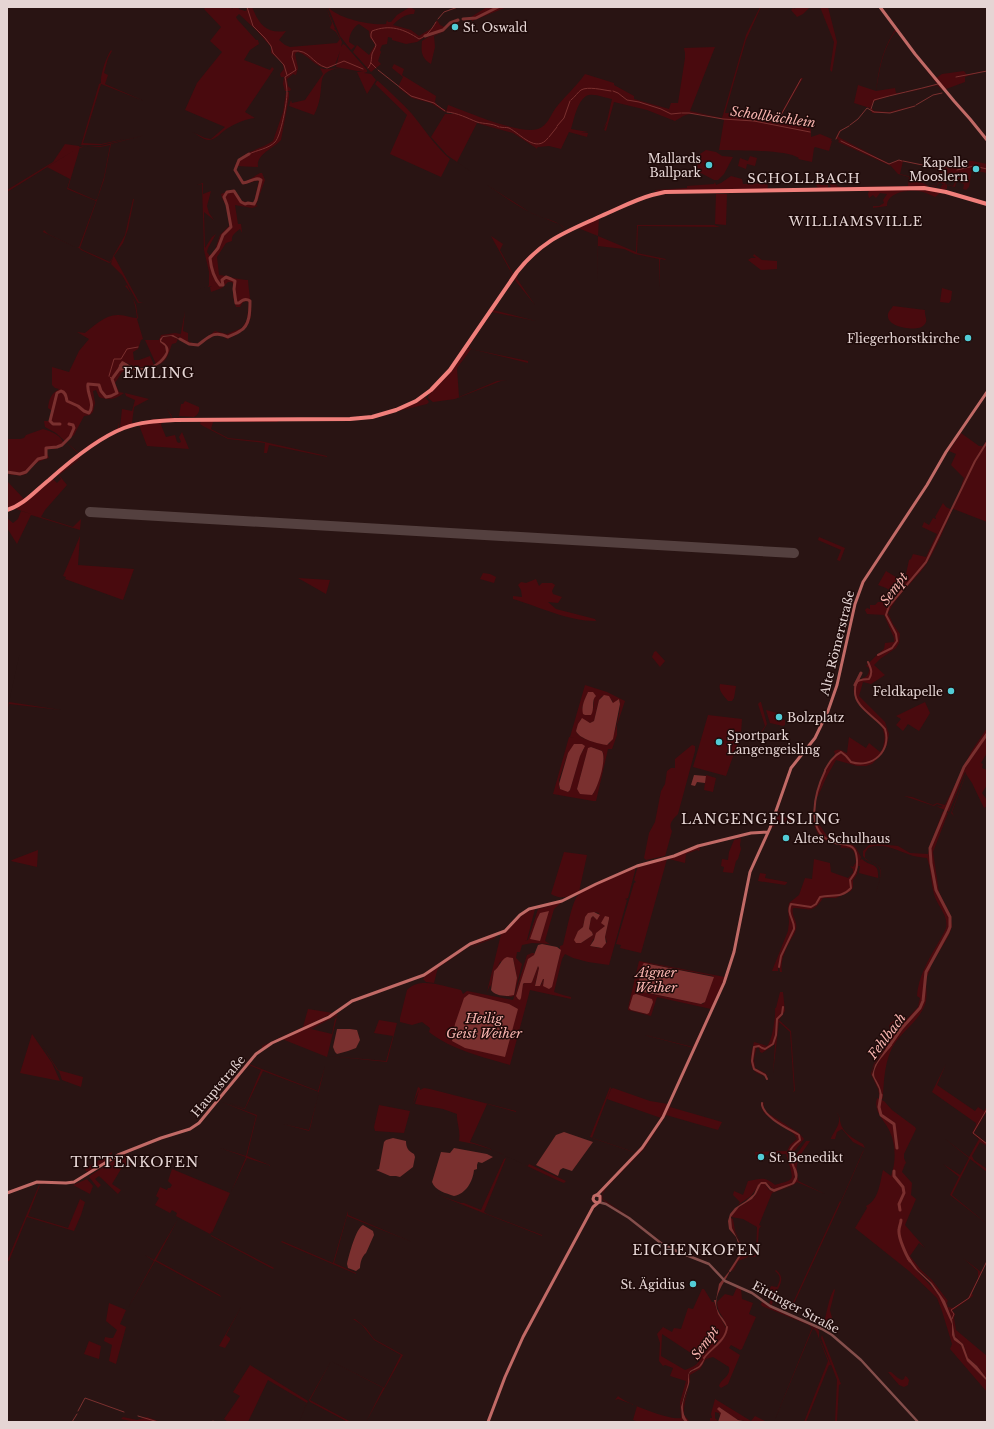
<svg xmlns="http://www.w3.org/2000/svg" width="994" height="1429" viewBox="0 0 994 1429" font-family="'Libre Baskerville',serif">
	<rect width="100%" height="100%" fill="#291413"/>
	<path fill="#490a0e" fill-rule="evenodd" d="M206 7H231L232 9 234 7H238L239 9 245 11 247 10 246 7H252C259 24 266 34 286 31L279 40 285 45 290 47 337 43 340 39 336 32 330 28 332 23 326 7 335 28 334 29 336 30 342 42 341 47 343 44 345 45 367 70V72L364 73 371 74 376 80 367 94 357 72H363L336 67 340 51 335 65C319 75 311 55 297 52L295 54 298 68 296 75 293 74 287 79 288 86 291 89 290 91H285L283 84 284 77H281L280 74 284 69 282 62 271 53V47L257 31 239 14 236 17 237 19 256 40H258L259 44 250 50 244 60 270 70 272 67 274 69 245 112 255 118C246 119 236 123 228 128 222 131 216 140 209 140 203 140 197 134 192 132L205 138 211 139 225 127 185 110 197 83 222 52 210 41 221 27 204 9Z
		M328 7C337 18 371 26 386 24L387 20 388 22H391L397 15 410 7 415 10 414 14C407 13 398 19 393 25L411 30 419 36 432 28 437 20 440 25 447 28 444 31 428 35 417 42 406 44 392 40V38L388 37 387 44 382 45 380 50 381 52 378 61 381 64 371 72 353 52 357 45 369 55 375 45 373 41 370 38 369 31 359 24C353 27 349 35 349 42L355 46 351 50 340 36Z
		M487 7H507L472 21 471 17Z
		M760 7H761L746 40 725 113 780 115 801 78H803L781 116 809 127 811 130V137L820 134 832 139 831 141H832L829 151 815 147 814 148 812 162 798 159 799 158C784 149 738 151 719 150L724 120C716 117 694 112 686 115 682 116 679 119 675 121L647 110 614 102 606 131 604 130 607 123 603 129 607 121 612 99C606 98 592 92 586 96 577 102 574 119 571 129L588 132H581L588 133 587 137 569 132 561 149 549 146 538 147 536 149V148L513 133 480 124 472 120 477 123 457 162 473 173 447 155 431 137 445 114H455L446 112 448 105C466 111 527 139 542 127 548 123 551 115 555 109 564 97 576 87 585 74L614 83V85L634 96V99L669 109 671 103H678L685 58V53L684 48 715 47 690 111 722 118 746 35Z
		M796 7H810L803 14 797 17 791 10 793 8 795 9Z
		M820 7H828L837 42 832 72 830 70 834 42Z
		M895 30H896L943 90 942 91V90L937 85 910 92 896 94 877 100 873 102 871 107 874 111 889 112 916 105 890 113H872L870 108 854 103 858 85 876 91C879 67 882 51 895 30ZM895 32H897L937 84 909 92 896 93 895 88 876 91C880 68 882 51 895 32Z
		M446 31 434 36 435 47 431 64C421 58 421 51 422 41L428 37Z
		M111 50 112 51 108 58 104 73 108 75 105 84 144 101 101 84 83 143 101 144 125 139 101 145H81L99 84 101 83C100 75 106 58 111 50Z
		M394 64 404 69 402 75 436 96 435 102 439 107 446 110 445 112 431 103 412 98 399 88V85L403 77 392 68Z
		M320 68C327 70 333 68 341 68 318 71 323 79 320 97 319 103 317 109 314 115L289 106 291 100 292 103 305 100 323 74Z
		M987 70 965 77V82L946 89H945L936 78 942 74 964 71 967 75Z
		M377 81H378C390 92 401 102 412 114 425 130 434 145 450 159L441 177 390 154 407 115 375 84Z
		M286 92H289V97L281 140C273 149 256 154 258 167L237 166C235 172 239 180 245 182L260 173H262L265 180 256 205 258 206 252 208 235 205 238 224H241L242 233 240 229C236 232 231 235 232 241L226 243 217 257 219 275C230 276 238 280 248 280 250 310 261 326 226 339L225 336 216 334 198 346 187 344 180 338 185 311 183 331 188 333V341L192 343 198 344 215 331 227 334 242 328 247 320 249 303 248 301 243 302 240 307H236L233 297V284L232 282H228L222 288 211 292 210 287 212 286 200 289 208 287 209 285V272L204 250 202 184 197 185 203 183V194L211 191 207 206 209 213 214 220 204 212 205 248 212 237 216 234 208 248 207 252 210 256 215 250 220 235 230 225 226 205 222 198 221 194C235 189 234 190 242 201L252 203 254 202 259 180 245 184H242L234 169C235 166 236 163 238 160 245 152 263 148 273 141L283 112Z
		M849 126 840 131 838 136 840 138 890 164 899 160 937 168 940 164 947 165 956 164 964 161H973L987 164V173L972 170 969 187 966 190 963 189 964 184 959 182V180L948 179 945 184 953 186 955 182H958L956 183 955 187 962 189 947 185V189L944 190 940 189 942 185H944L941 183H939L936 187 929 185 937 186 940 174 938 169 903 161 900 174 908 176 929 186 909 187H931L933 188H831L830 184H834V182H820L821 185H828V187H826L828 188 824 189 817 187 816 184 817 171H818L819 181H835L837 186 842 187 908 186 909 177 898 174 891 166 838 142 839 141 836 137 839 131Z
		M145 135 111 144 104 180 80 248 83 250 110 262 125 235 133 199H134L128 229 123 243 114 256 139 302H143L138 303 122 275 111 264 114 254 111 262 109 263 81 250 79 248H77L43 232 44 230 48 234 77 248 79 247 96 201 67 189 70 179 47 167 78 148 7 192V190L53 162 65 144 79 146 80 148 86 146H101ZM110 145 104 177 97 199 95 200 68 188 80 147 88 146 100 147Z
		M706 150 716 152 722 156 733 157 724 174 718 180H714L697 171C695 163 700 160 700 154Z
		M750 156 757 158 755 166 747 164 746 169 738 166 740 158 748 161Z
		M731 176 742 179 743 184 767 183 768 187 767 189 655 193V192L660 191H655V190L687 188V186L714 184 715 182 716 185 721 183Z
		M487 185 531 213 559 224C562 225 565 228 564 231L552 238 509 281 512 274 491 236 503 244 500 250 513 274C529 256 541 243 563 232L564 229C560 221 547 220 539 216 520 209 504 196 487 185Z
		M914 189 931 190 940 193 935 197C931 195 927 193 923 192 912 189 887 191 887 206L873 208V206H879L884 203 883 200 887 194 880 193 876 198 873 195 869 198 868 194 869 190Z
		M716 194H727L726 225 715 224Z
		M599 218 598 236 636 252 637 225H714L720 227 638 226 637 253 666 259 665 260 661 259 660 260 659 287V259L635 254 624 249 598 246 597 282 598 236 578 228Z
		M754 254 762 260 777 261V269L761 270 748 260 751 258H756L753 256Z
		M522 268 518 274 517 279 535 305 514 279 493 310 536 321 492 312 469 346 471 349 528 361V363L471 349 457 368 459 397 497 381 507 380 501 381 455 399 433 402 428 398 429 393 455 365 457 366 456 364 466 349H470L467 347Z
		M127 285 136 305 138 318 137 319 143 339 141 340 138 349 133 352 134 360H139L150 356 154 365 137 368 125 362 119 365 118 370H134L122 372 115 383 119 392 124 393C116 399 109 401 99 397L96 390 93 391 95 403 93 412 90 415 84 416 74 435 66 442 79 453 93 442 118 428 119 422V429L79 454 56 433 45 427 44 421H49L52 411 48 408C49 399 51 394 59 389L55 388 52 385V367L69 372 79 351 89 339 77 332 85 333C95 325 106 314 119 315 126 315 130 318 137 318 136 307 133 293 125 286Z
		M942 288 952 291 951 300 949 303 940 302Z
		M893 306 925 310C924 316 929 320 924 325 919 332 889 328 888 317 887 312 891 310 893 306Z
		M175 333 181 334 179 338 171 335 163 336 160 342 165 346 166 352 162 360 156 364 145 340H159L161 335Z
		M171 336 178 339 176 343 172 344C169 352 167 362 158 365 165 360 168 356 168 347L161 341 163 337Z
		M125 393 149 399 134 407 132 423 155 419 170 418 172 416 167 409 172 418 120 428 122 409 132 411 135 400 126 396Z
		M425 397 429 402 427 404 398 411Z
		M185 401 199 407C200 411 198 415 194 417L179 416 181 404H183Z
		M201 421H277L279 422H213L211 429 228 438 260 441 327 456V457L269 445 267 453H264L265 443 228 439 203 426 200 424Z
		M162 422 161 425 166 437 175 435 177 442 179 443 181 442 179 437 182 432 189 449 147 446 139 425Z
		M43 429C51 431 62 436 64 444L55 449 49 448 46 451 49 458C46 459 43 460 40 461 23 470 33 479 8 474L7 481 24 499 60 468 20 503 7 508V439H20L24 438 26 435Z
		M961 433 979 446H983L987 440V522L951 508C960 501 960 487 964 478L951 465 956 454 949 451Z
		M79 458H81L59 475 67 485 45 510 41 517 73 527 81 519 80 530 31 515 17 544 7 528V518L13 523 18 519 21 511 31 514 16 509 52 478 57 483 61 479 58 474Z
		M943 503 946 507 952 510C944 529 936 549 925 566 913 582 897 595 888 613L893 624 900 634 899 643 896 648 880 659 874 665 885 675 871 684 863 682 859 696 885 722 889 734 887 745 882 754 872 764 866 766H857L836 760 827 776 818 796 815 798 820 781 835 754 834 751C840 748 842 751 847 753L849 737 866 748 869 743 880 752 882 750C896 712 845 715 855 681 863 678 870 677 869 668L866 666C872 660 877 654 884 649L885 643 894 642V638L884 615 867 614 865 610 867 608 870 609V605H875L878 602H881L883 594 893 597 896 594 886 588 878 585 886 571 899 579 906 574 909 560 911 559 913 554 926 557 937 534 922 527 924 522 929 525 933 518 936 519V518L935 517Z
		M80 536 78 565 134 569 123 600 65 579 66 577 63 576Z
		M819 537 845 548 840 561 837 560 841 550 818 540Z
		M483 573 490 574 496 577 494 583 480 579Z
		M298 578 330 580 326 594Z
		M536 579 539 586 542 583H552L555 585 552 591 553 594 562 597 558 603 548 602 556 609 595 619 596 621C568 621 540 607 513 599V596L522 597 521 590 518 585 521 582 526 583Z
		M24 634 9 702 61 710 9 704 7 711Z
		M656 651 665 661 660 667 652 657 654 652Z
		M720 684 736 686 734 698 732 701H728C724 696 718 691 720 684Z
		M585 685 607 692 625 701 617 725V735L612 749H608L597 797 596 801H593L553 794 569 737 575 738 570 737ZM588 692 594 698 593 710 582 708ZM602 696 612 700 613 703H615L617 700 620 701C621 710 615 736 609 744 601 744 579 740 576 731L581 719 590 723 594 721 599 700ZM591 747 602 751C607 758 598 786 593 794H582L577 789 586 756ZM584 749 580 755 570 790 568 792 559 788V780L568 753Z
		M760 702H761L767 724 761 734V732L765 726 758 704Z
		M925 702 930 713 919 731 908 724 903 731 896 725 901 719 896 716Z
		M766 710 784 715 783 720H785V725L783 726 770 723Z
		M708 715 742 719 741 734 726 776 693 767Z
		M987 728V753L981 763 983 764 982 768 987 770V785L982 793 987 800V806L984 808 972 783 966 774 952 812 954 816 951 813 966 773 965 772 949 812 936 806 941 807 943 806 937 804 934 806 904 796 912 797 933 805 937 803 945 805 971 752Z
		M692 745 695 746V751L678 814C673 819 668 824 672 831L666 853 665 856 646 860 644 858 649 833 655 822 661 791 665 784 667 771 671 768H675V759Z
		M706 775 716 778 713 792 704 790Z
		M778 811 782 812V816L793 820 792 825 784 822 783 824 778 825 776 824 773 828 772 826C774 821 777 816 778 811Z
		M943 811 948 813 933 852 939 892 950 914 952 926 949 935 930 967 931 968C929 972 927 976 926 980 926 988 928 999 924 1007 918 1020 907 1028 898 1039 885 1055 884 1077 883 1098L884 1100 882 1098C882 1087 874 1081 874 1073 875 1063 886 1055 889 1044 884 1053 869 1066 873 1077 876 1084 881 1089 880 1098L878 1089 871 1074C872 1070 873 1065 875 1062 880 1053 887 1047 889 1037 890 1032 887 1025 892 1022 896 1018 902 1021 907 1019L918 1007 920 998 917 996C918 978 928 960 937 945 940 939 944 934 946 928 949 915 937 906 934 894 931 883 931 869 927 858 921 857 914 857 908 854 896 850 881 842 868 848L865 853V859C869 862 874 862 877 865 884 870 878 886 876 892 878 885 885 869 877 865 871 861 867 861 863 856V851L869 845 879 844 898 846 910 853 928 854 930 845Z
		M813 821H817L827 836 835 840 853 845 856 848 861 857 860 860 862 859C871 868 879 861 878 878L859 873 860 866H858L857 874 853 880V887L851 891 836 898H823C812 915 809 908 793 908 791 916 798 921 796 929 795 934 792 937 790 941 785 950 780 962 782 972H780L779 967H778V971H772L788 931 789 922 788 909 789 903 799 895 805 878 812 879 814 859 830 863 831 872 848 878 853 873V869L850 866 853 867 856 862C855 850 853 847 841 848V845C824 841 818 839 813 821Z
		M741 838 740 845 741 849 738 859 736 861 733 873 723 872 724 867 721 866 722 859 728 860 729 852 734 840Z
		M698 847 700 848 699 851 697 850 686 854 685 863 669 859Z
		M38 850 37 867 11 861 12 860Z
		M564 852 587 855 579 892C569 897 561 900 551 894Z
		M667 859 641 953 620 948 621 945 616 944 634 883 636 882 634 880 637 869 638 867Z
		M635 868V871L628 898 625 899 627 900 609 965 588 962 573 958 565 954 562 959 554 992 563 995 571 997V999L530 990 510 1065C483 1057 452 1050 429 1032L430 1028 422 1022 412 1025 400 1022V1018L407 990C420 976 445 987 461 990L463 994 467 991 513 1000 527 955 532 953H534V955L528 960 516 996 524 983 532 982 538 966 539 968 535 985 539 986 541 985 543 979H544L543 985 551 988 560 954V946L563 945C566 934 572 901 578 895 587 886 622 874 635 868ZM594 912 599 913 596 919 593 916 591 918 589 929 592 932 593 935 581 943 578 931 583 927 585 917ZM609 919 605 937 607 942 599 948 590 946C594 938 598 932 605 926L604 925Z
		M760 873 766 874 765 878 787 882V883L785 885 758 881Z
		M562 902 554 909 545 941 550 944 532 943 522 945 520 952H517L516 958 522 964 514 996 511 997 505 996 509 997 517 978 513 958 500 962 497 969 494 971 491 988 490 985 487 992 501 934C515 927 518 913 535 909L527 940 525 941 528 940 538 909Z
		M496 936 495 938 468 948 439 967 437 971 434 983 426 982 423 979 425 976C450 959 467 946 496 936Z
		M639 961 725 977 694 1048 648 1036 645 1035 693 1047 711 1009 657 997 651 1016 628 1010V1008ZM651 964 713 976 703 1004 641 992 638 988 641 972ZM636 994 652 999 647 1014 631 1010Z
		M780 992H783L785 1011 779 1020 791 1031 795 1091 793 1092 794 1090 790 1032 779 1022 773 1073 775 1044 762 1053 760 1052 759 1048 757 1047C756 1049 754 1058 754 1060L755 1068 765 1073 768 1076C746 1074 750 1058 754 1042L767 1046C772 1042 776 1016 775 1008H776Z
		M308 1009 333 1013 262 1048V1046L303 1027Z
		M336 1014 338 1015 311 1029 332 1034 335 1019 337 1017 327 1057 282 1039Z
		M24 1019 42 1045 58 1070 83 1077 81 1087 62 1080 59 1071 57 1070 42 1045Z
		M379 1020 397 1023 387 1062 329 1056 386 1061 393 1036 374 1033Z
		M32 1034 52 1063 60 1081 20 1073Z
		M249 1064 318 1091 325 1066 310 1129 309 1131 283 1124 309 1130 319 1092 263 1071 245 1109 230 1103 244 1109 245 1108 261 1070 249 1065 221 1097 222 1100 228 1102 222 1100 221 1099V1097Z
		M946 1064 937 1085 975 1111 978 1107 984 1111 987 1106V1111L974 1133 987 1143V1146L980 1142 972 1156 974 1160 987 1169V1172L970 1159 952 1195 987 1224 950 1195 959 1177 943 1164 960 1175 969 1158 945 1139 969 1157 979 1139 972 1133 976 1125V1123L932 1092Z
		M418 1087 420 1088V1090L424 1088 430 1089 516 1111V1112L487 1104 470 1142C490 1147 507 1157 525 1165L528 1166 529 1164 566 1181 564 1183 559 1181 493 1150 474 1144 459 1141C461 1131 456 1121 457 1114L443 1109 415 1104 419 1090 413 1104Z
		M610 1087 611 1088 592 1138 636 1153 645 1143 661 1118 607 1099 611 1089 613 1088 650 1101 668 1104C663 1120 648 1140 637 1153L590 1137Z
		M877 1098 884 1101 892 1110 915 1127 916 1129 904 1154V1158L906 1163 905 1164 902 1172 912 1183 911 1195 916 1199 905 1225 925 1248 919 1243 910 1256 920 1269 932 1280 948 1301 947 1302 948 1307 953 1308 968 1298 978 1278V1271L963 1258 981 1272 987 1261 972 1293 973 1296 952 1311 955 1314 954 1318 956 1330 987 1356V1379L977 1366 968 1358 963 1344 955 1337 952 1319 946 1303 938 1291 928 1278 918 1270 909 1258 907 1259C918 1275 935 1286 944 1304 947 1310 950 1317 952 1324 954 1335 949 1337 961 1345 968 1361 974 1368 987 1381V1392L950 1349 952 1344 942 1311 937 1298 909 1271 855 1228 867 1208 866 1206C879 1200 880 1182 883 1170L891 1176C896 1163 896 1145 890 1132 885 1120 873 1113 877 1098Z
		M222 1102 257 1115 247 1156 272 1166 247 1158 231 1192 246 1157 220 1148 246 1156 256 1116Z
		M764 1102 763 1109 766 1112 799 1133 804 1139 793 1153 794 1158 806 1141H810C806 1148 797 1157 797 1165 796 1170 799 1175 798 1181L825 1194 797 1182 792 1186 772 1193 759 1225 761 1226 759 1229 757 1254 755 1257H749L750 1255 753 1256 756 1254 757 1227 743 1219 731 1217C739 1204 744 1206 753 1198 757 1194 758 1189 761 1184H765L769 1190 774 1192 793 1185 798 1177 795 1167 794 1168C798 1185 788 1187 773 1189L767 1183 761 1182 751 1196 738 1205 740 1202 733 1195 734 1191 743 1195 748 1181C761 1179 764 1176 775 1185 780 1183 788 1182 791 1179 794 1175 787 1159 786 1154L764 1155V1159L756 1160 755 1152 787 1151 790 1145 797 1139 794 1134 765 1114 762 1109 761 1105Z
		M671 1104 670 1107 722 1122 718 1130 666 1115 644 1149 607 1187C604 1192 600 1195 604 1200L633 1219 648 1232 666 1245 652 1236 633 1219 605 1202 601 1198 603 1191 643 1148Z
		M379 1105 410 1111 404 1133 375 1131 374 1127Z
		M836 1112C841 1116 839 1121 842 1127 846 1135 856 1140 863 1144L865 1148 853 1142 842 1129 837 1132 835 1139H831V1138C835 1130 844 1120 836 1112Z
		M864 1150 842 1200 841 1201 863 1151Z
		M112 1152 111 1157 90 1172 86 1171 85 1169Z
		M124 1154 133 1161 129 1167 124 1164 112 1184 121 1190 118 1194 99 1176 95 1179 101 1185 98 1188 89 1177 91 1175Z
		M506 1158 484 1212 487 1214 542 1235V1236L438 1195 461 1203H464L481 1210 504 1159Z
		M172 1169 230 1193 211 1235 274 1268 273 1269 211 1236 212 1231 210 1234 176 1216 177 1213 172 1210 170 1213 155 1205 159 1198 156 1196 160 1187 167 1190 168 1188H170L172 1185 168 1181Z
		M87 1179 93 1186 90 1194 73 1185Z
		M39 1185H40L28 1216 68 1228 80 1199 85 1202 81 1215 74 1231 27 1217 9 1261H7Z
		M840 1201 841 1202 792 1308 778 1302 777 1304 773 1301 772 1305 790 1312 769 1304 771 1299 767 1296 771 1286 777 1287C780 1280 782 1277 775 1271L776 1270C787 1278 778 1288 774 1297L791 1307Z
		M348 1211V1215L412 1242 347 1216 334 1263 356 1273V1274L281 1242 282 1241 333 1263Z
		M731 1218 733 1219 735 1231 745 1252 749 1255 748 1257 738 1261 733 1271 731 1269 741 1255 743 1250 738 1238 732 1228Z
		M178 1219 156 1260 220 1295 221 1297 155 1261 128 1308 154 1261 145 1255 154 1260Z
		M737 1287 741 1289 742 1299 753 1303 749 1314 756 1317 742 1349 740 1350 731 1345 729 1348 740 1355 728 1384 721 1388 719 1386C721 1378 731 1377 729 1367L713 1357 706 1359 700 1369 690 1375C690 1389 683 1401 684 1415L690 1422H687C677 1406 687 1398 689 1383 689 1380 688 1376 689 1374 691 1371 695 1370 697 1369 701 1366 703 1363 705 1359L699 1366 690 1371 688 1375V1383L681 1407 682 1418 685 1422H639L633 1420 637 1406 618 1399 615 1400 618 1396C625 1403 671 1421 681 1418L680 1402 686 1381 670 1376 673 1368 665 1365 663 1366 659 1361 660 1343 657 1334 663 1327 672 1332 674 1328 681 1329 688 1308 693 1309 702 1289H704L712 1302H714L719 1315 726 1328C726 1317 717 1314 717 1302L725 1294 733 1296ZM662 1334 700 1359C697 1366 692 1367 685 1370L661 1356Z
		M834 1289 835 1290 830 1310 832 1318 828 1322 824 1323V1326L825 1328 821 1326H823C827 1313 828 1300 834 1289Z
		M762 1302 812 1325V1327L817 1328 819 1331V1338L831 1365H829L806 1422H804L828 1361 816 1331 813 1328 774 1422 812 1328 809 1325 762 1306 761 1304Z
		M109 1303 126 1310 120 1324 126 1327 116 1364 109 1361 112 1345 104 1341 105 1337 110 1338H113L117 1330 106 1321Z
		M241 1307 226 1335 230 1338V1340L225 1348 219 1346Z
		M353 1319H355L366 1328 374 1339 403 1355 366 1422 383 1388 331 1361 310 1400 351 1422H348L310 1402 309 1400 331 1361 384 1388 401 1355 374 1340 362 1325Z
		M822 1335 841 1384 839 1385 837 1422H835L837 1380 821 1338Z
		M89 1341 101 1346 99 1359 84 1354Z
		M250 1365 308 1401 299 1422 307 1403 268 1380 248 1422H228L224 1419 240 1396 233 1392Z
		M888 1372H891L898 1378 902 1380 904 1379 905 1376 907 1377 909 1380 908 1385 904 1387 899 1385Z
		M715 1399 751 1421 755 1416 767 1422C747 1422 736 1423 721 1408L718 1410 721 1411V1416H720L719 1413 715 1412V1418L718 1421 710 1422V1418H712L711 1414Z
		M123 1417 137 1420 147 1417 161 1422H136L121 1419Z"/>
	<path fill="#7a302f" d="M173 335 183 341 171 336 163 337 161 341C166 344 170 347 168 353 163 367 147 370 134 370 128 371 125 369 119 371L118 370 119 365 122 361C127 363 131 367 137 368 150 370 161 362 166 352L165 346 160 342V339L163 336Z
		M588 692H593L596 696C591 700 595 709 591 715H585L583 714C581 706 585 699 588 692Z
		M604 695 609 696 613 703 619 699 620 704 613 739 607 745C599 744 579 739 576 731L578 724 582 718 590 723 594 721 599 700Z
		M574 744H582L585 746 580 756 570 790 568 792 560 789 559 784 568 753Z
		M591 747 602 751C607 759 598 788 592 795L580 794 577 789 588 748Z
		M694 775 706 776 705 783 697 782 695 786 691 785Z
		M549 911 540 941 530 939 537 919 540 913Z
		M594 912 600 915 597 920 593 916 591 918 589 929 592 932 593 935 581 943H576L574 940 578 931 583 927 585 917 588 913Z
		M605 916 609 917V919L605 937 606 943 602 948 590 946 594 940 596 933 605 926 601 923Z
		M542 944 557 947 561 950 552 987 549 989 543 986 544 979H543L540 986H535L539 968 538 966 532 982 531 983H524L523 984 521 998 520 1000 518 999 516 996 528 959 534 955 538 945Z
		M507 957 513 958 517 978 514 995C507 997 495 996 491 990L494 971C500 967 500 960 507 957Z
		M644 963 714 977 705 1002 701 1004 639 991C637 983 641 972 643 964Z
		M469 994 509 1004 518 1009 505 1057 465 1048 452 1041 455 1024 464 998Z
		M636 994 652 999 653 1002 649 1013 647 1014 631 1010 629 1008 633 995Z
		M337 1029H350L357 1030 360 1040 356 1048 348 1051 337 1054 335 1052 333 1047Z
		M889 1044 892 1045C887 1052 870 1068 875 1078 879 1085 882 1090 882 1098H880L879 1089 872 1075 875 1065Z
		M564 1132 593 1142 572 1171 563 1168 560 1170 558 1176 536 1165 556 1135Z
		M393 1138 406 1141C406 1147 408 1151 414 1154L415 1157 413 1167 400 1177 396 1176H390L376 1170 379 1169 384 1142 386 1140Z
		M454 1148 487 1154 493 1157 482 1163 478 1162 477 1165V1169L474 1170C473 1181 466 1194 454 1196 446 1193 435 1191 432 1182L441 1152 450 1153Z
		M793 1167H795C798 1173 799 1178 794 1184L774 1192 770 1190 765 1184H761L756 1194 752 1199 739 1207 731 1217 732 1228 742 1248 743 1252 741 1251 736 1237 729 1229 728 1221 730 1214 735 1208 746 1201 754 1194 758 1185 761 1182H766L771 1188 774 1189 792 1183 795 1177Z
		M363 1225 373 1231 374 1235 366 1253C362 1256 360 1263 360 1268L356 1271 348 1268 347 1264C349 1255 356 1228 363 1225Z
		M909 1257 918 1270 932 1283 945 1301 952 1319 955 1337 963 1344 968 1358 977 1366 987 1379V1381L967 1361 961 1345 954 1340 952 1335V1324L939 1296 930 1283 915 1269 907 1259Z
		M731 1269C726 1281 711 1297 718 1311 721 1318 727 1321 727 1328L718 1314 714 1300H716L719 1284Z
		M706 1356C704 1360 703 1365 700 1367 697 1370 691 1370 689 1374 688 1377 690 1380 689 1384 685 1397 678 1408 688 1422H685L682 1418 681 1407 688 1383V1375L690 1371 699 1366Z
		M719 1407 738 1420 748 1422H718L721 1413 717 1409Z"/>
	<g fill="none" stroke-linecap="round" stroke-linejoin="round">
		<path stroke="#7a302f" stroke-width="1" d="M247 7 253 26 265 38 271 46 273 53 284 65 287 75
			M438 19 444 12 458 7
			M371 63 376 68
			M368 68C372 63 371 60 372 54 373 51 375 49 376 45L371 37V34L372 31C390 24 404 29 419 39 427 36 432 29 436 22
			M378 70 411 96 434 103 445 111
			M956 77 987 71
			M613 91 618 93 627 100 639 102 661 109 671 114 681 113
			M571 100C575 97 578 92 581 90 588 86 603 90 611 91
			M916 105 933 95 942 93
			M871 109 874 100C895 94 916 90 938 84
			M447 112C458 113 467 118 477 122 484 124 492 123 499 127
			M682 113H689L723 119 754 121 810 132
			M754 121 755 115H781L801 79
			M850 125 858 119 867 108 874 112 890 113 915 106
			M557 126 564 118 570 101
			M500 127C503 128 506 127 509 128 521 134 536 154 548 138
			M549 137 557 127
			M836 139 840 131 849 126
			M841 141 889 164 899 160 902 161
			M249 154C257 150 268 149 275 142 281 136 287 102 287 93 287 88 286 82 285 77L296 70 292 57 293 51C310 49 311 63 327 68L344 61 363 69
			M903 161 942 169
			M957 170 974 166 987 169
			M109 376 114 359H121L127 349 138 347
			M110 377 112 379
			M987 1109 973 1133 987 1144
			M952 1319 954 1314 951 1310 969 1298 987 1261
			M78 1411 85 1398 124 1412
			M138 1416 158 1422
			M72 1422 77 1414
			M213 1422V1421"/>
		<path stroke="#7a302f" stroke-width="2" d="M878 655 892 648 897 641 896 634 886 615 889 606 926 562 975 461 987 442
			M846 756 851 762C872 769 892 751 885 729 876 717 854 707 855 691 855 679 859 680 869 679 873 672 871 669 868 662
			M825 770C829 763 833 756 841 752L846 756
			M779 967 781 956 794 929C795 920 786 914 791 904L811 907 816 904 820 897C832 894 841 899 851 888L850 880C852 877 855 874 856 870 858 864 857 853 854 849 850 843 839 845 833 842 804 832 815 792 825 771
			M767 1079 765 1075 754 1069 752 1061 754 1047 759 1046 762 1048 765 1049 773 1044 776 1035 777 1019 782 1014 783 1007
			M762 1103V1105C765 1118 787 1128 799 1135L800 1140C786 1151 789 1153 794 1168
			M730 1271 741 1254 742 1249
			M704 1358C711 1348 726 1341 727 1327"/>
		<path stroke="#7a302f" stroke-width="3" d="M463 19 476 18 498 7
			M425 36 443 30 450 23 458 20
			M180 339 189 344 198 345C209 337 214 330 228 337 232 335 236 334 240 331 250 326 250 311 250 301 246 298 242 300 239 303H236L234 289 235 281 231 279 226 277 222 280 223 285H220C213 277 211 268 210 258L218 248 223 235 231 227 227 205 224 197 227 192 234 191 241 202 245 204 248 203 254 204 256 200 261 180C255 176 250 183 243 183L235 170 239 160 249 154
			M60 424H53L50 421 57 393 61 391C66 392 66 397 67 401L78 406 84 411 89 413C96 403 86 394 88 384L99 385 101 391 106 397 111 396 117 393 112 379 120 368
			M7 472 20 474 26 472 38 459 46 457V448L57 447 62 445 70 437 74 428 73 425 69 424
			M855 685 861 673
			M888 1048 902 1028 920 1008 923 1001 926 972 948 932 950 927V917L936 890 931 863 930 848 964 767 987 734
			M881 1095 879 1107 881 1115 894 1124 897 1148
			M894 1171V1176L903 1187 904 1193 899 1204 900 1210
			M901 1220C901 1224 899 1226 899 1230 898 1237 906 1255 910 1261"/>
		<path stroke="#54403f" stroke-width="10" d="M90 512 794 553"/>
		<path stroke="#844e4b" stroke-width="2.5" d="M598 1202 606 1204 629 1218 662 1244 681 1253 709 1264 725 1281 752 1293 770 1306 822 1329 832 1335 861 1360 918 1422"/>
		<path stroke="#c16a66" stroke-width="3" d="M880 7 915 54 954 101 970 119 987 140
			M7 1193 37 1182 66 1183 74 1182 118 1155 161 1138 190 1129 199 1123 256 1054 272 1043 329 1017 352 1001 424 975 470 944 505 931 520 915 529 909 562 901 596 884 637 866 674 856 698 846 751 833 768 832
			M597 1195 642 1148 663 1117 724 983 734 952 750 872 770 828 791 768 815 738 828 711 837 685 855 604 863 582 927 485 946 452 987 392
			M488 1422 505 1377 523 1337 593 1207 600 1201V1196L596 1195 594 1196 593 1199 594 1201 597 1203"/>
		<path stroke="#f07f7b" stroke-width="4" d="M7 510C24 505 35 491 49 480 69 462 98 438 124 428 140 422 157 421 175 420L350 419 372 417 396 410 416 401 431 390 450 370 517 272C542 240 566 232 601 216 618 209 634 200 652 195L665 192 924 188 946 192 987 204"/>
	</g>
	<g fill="#52ccd6" stroke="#1f0b0a" stroke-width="1.5">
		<circle cx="455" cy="27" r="4"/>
		<circle cx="709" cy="165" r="4"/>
		<circle cx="976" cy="169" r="4"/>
		<circle cx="968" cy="338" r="4"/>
		<circle cx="951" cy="691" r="4"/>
		<circle cx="779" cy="717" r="4"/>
		<circle cx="719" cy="742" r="4"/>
		<circle cx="786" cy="838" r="4"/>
		<circle cx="761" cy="1157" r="4"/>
		<circle cx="693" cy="1284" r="4"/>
	</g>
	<g text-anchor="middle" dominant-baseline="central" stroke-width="3" stroke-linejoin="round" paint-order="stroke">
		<g font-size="12" fill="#e5d5d4" stroke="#1f0b0a" text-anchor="start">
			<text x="463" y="27">St. Oswald</text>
			<text x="701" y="158" text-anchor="end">Mallards<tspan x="701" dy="14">Ballpark</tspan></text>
			<text x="968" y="162" text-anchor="end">Kapelle<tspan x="968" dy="14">Mooslern</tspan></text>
			<text x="960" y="338" text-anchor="end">Fliegerhorstkirche</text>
			<text x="943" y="691" text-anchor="end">Feldkapelle</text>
			<text x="787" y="717">Bolzplatz</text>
			<text x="727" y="735">Sportpark<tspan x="727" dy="14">Langengeisling</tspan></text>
			<text x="794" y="838">Altes Schulhaus</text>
			<text x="769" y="1157">St. Benedikt</text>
			<text x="685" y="1284" text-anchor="end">St. Ägidius</text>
		</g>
		<g font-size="12" fill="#e5d5d4" stroke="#1f0b0a">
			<text transform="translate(837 643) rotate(-76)">Alte Römerstraße</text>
			<text transform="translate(218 1086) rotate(-50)">Hauptstraße</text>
			<text transform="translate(796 1307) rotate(28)">Eittinger Straße</text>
		</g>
		<g font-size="13" font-style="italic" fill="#f6b2ad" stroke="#1f0b0a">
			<text transform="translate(773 117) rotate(8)">Schollbächlein</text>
			<text transform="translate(894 589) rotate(-54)">Sempt</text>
			<text x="656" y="972">Aigner<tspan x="656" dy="15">Weiher</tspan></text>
			<text x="484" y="1018">Heilig<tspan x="484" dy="15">Geist Weiher</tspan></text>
			<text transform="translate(887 1036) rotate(-53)">Fehlbach</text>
			<text transform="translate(705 1343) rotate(-54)">Sempt</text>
		</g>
		<g font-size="13" letter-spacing="1" fill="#e5d5d4" stroke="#1f0b0a">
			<text x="804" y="178">SCHOLLBACH</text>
			<text x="856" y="221">WILLIAMSVILLE</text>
		</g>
		<g font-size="14" letter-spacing="1" fill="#e5d5d4" stroke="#1f0b0a">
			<text x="159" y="373">EMLING</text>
			<text x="761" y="819">LANGENGEISLING</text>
			<text x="135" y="1162">TITTENKOFEN</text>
			<text x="697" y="1250">EICHENKOFEN</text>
		</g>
	</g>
	<rect width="994" height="1429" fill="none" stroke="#e5d5d4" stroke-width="16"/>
</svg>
